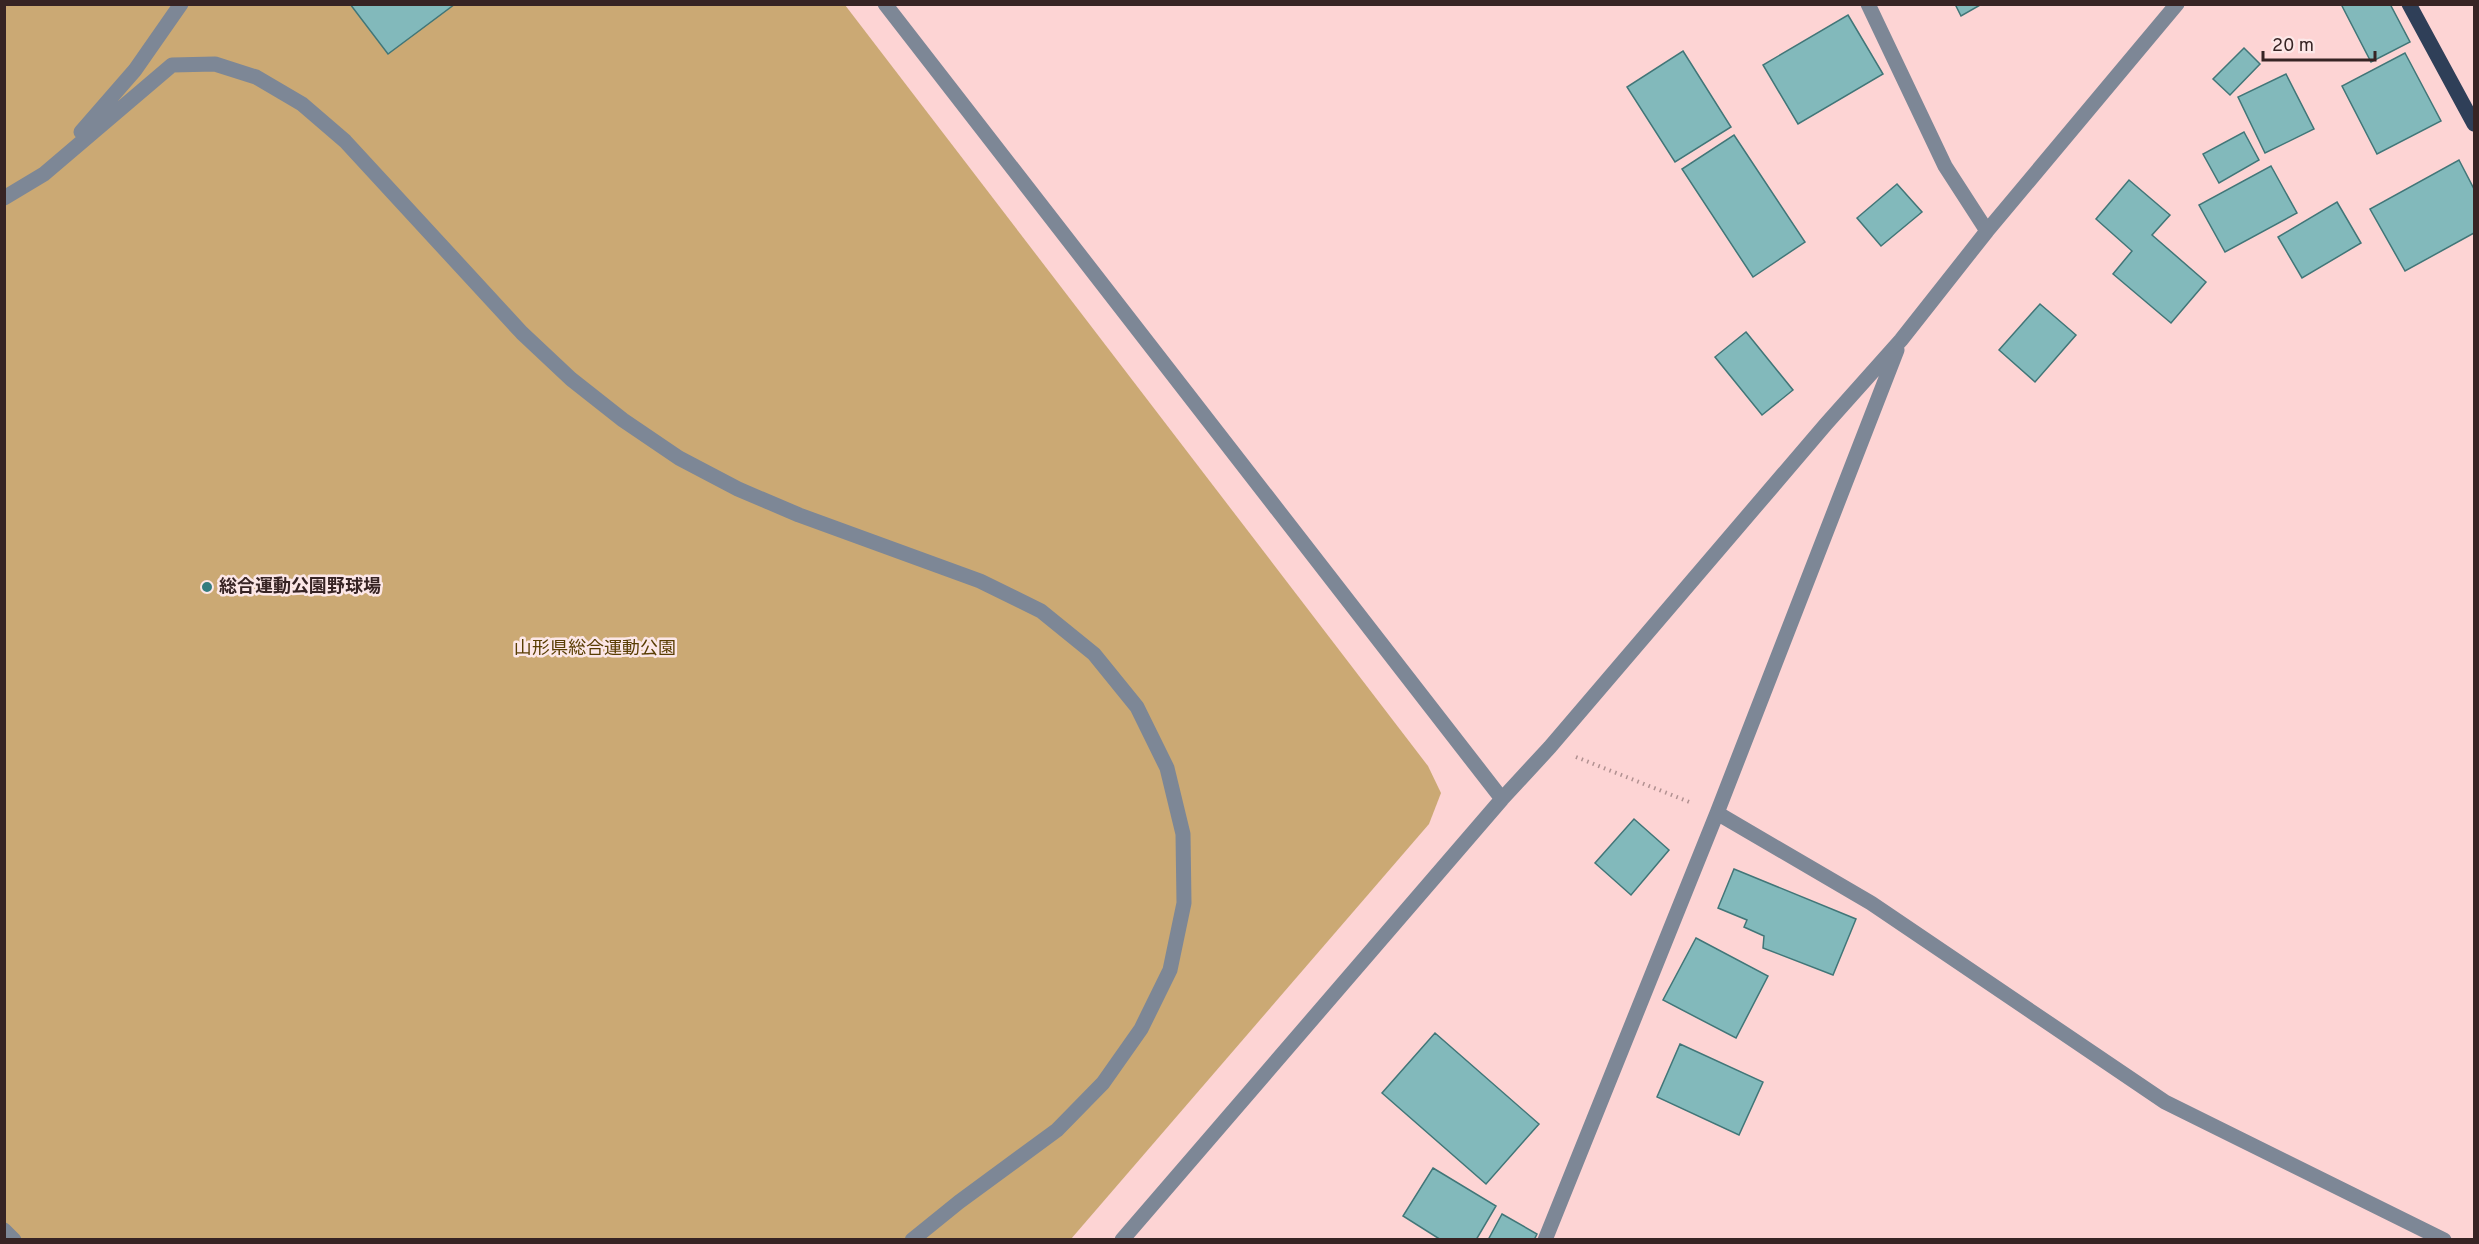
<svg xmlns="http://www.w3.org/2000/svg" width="2479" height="1244" viewBox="0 0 2479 1244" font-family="Overpass,'Noto Sans JP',sans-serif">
	<rect width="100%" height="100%" fill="#fdd4d4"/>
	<path fill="#cba974" d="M5 5H845L1428 766 1441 793 1429 824 1071 1239H5Z"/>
	<path fill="#82b9bb" stroke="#417678" stroke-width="1.5" d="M350 4H455L388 54Z
		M1955 4H1982L1961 16Z
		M2341 4H2390L2410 42 2371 62Z
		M1848 15 1883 74 1798 124 1763 65Z
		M2244 48 2260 64 2230 95 2213 79Z
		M1683 51 1731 127 1675 162 1627 87Z
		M2405 53 2441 121 2377 154 2342 86Z
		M2286 74 2314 129 2265 153 2238 97Z
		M2244 132 2259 160 2219 183 2203 154Z
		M1734 135 1805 242 1753 277 1682 169Z
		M2459 160 2474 189V233L2405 271 2370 209Z
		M2271 166 2297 213 2225 252 2199 205Z
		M2129 180 2170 215 2152 235 2206 282 2171 323 2113 274 2132 251 2096 219Z
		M1897 184 1922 212 1881 246 1857 218Z
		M2337 202 2361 243 2302 278 2278 237Z
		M2040 304 2076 335 2035 382 1999 350Z
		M1746 332 1793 390 1762 415 1715 357Z
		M1634 819 1669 850 1631 895 1595 863Z
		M1734 869 1856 919 1833 975 1763 948 1764 936 1744 927 1747 920 1718 908Z
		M1696 938 1768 976 1736 1038 1663 1000Z
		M1435 1033 1539 1124 1486 1184 1382 1093Z
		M1680 1044 1763 1082 1739 1135 1657 1097Z
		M1433 1168 1496 1206 1476 1240H1441L1403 1216Z
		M1502 1214 1537 1234 1534 1240H1488Z"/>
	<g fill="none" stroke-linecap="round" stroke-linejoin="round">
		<path stroke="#b19191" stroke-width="4" stroke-dasharray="1.5 4.5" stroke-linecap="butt" d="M1576 757 1692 803"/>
		<path stroke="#7d8796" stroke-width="15" d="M885 4 1502 799
			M1868 4 1945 166 1987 231
			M81 132 135 70 181 4
			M4 198 44 174 172 65 215 64 256 77 302 104 345 141 522 333 571 379 623 420 679 458 738 489 799 515 980 581 1041 611 1094 654 1137 707 1167 768 1183 834 1184 903 1170 970 1141 1029 1103 1083 1057 1130 959 1202 912 1240
			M1717 813 1871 903 2165 1102 2444 1240
			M4 1230 14 1240
			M1122 1240 1502 799 1550 747 1826 424 1901 340 1987 231 2177 4
			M1545 1240 1717 813 1897 350"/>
		<path stroke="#2f3f58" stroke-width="15" d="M2409 4 2474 124"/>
	</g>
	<circle fill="#327c7f" stroke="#fce7e7" stroke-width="2" cx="207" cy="587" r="6"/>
	<g text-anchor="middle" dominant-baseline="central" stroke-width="5" stroke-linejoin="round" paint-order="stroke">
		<g font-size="18" font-weight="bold" fill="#372424" stroke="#fce7e7" text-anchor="start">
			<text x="219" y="587">総合運動公園野球場</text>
		</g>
		<g font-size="18" fill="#593d03" stroke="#fce7e7">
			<text x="595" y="649">山形県総合運動公園</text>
		</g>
	</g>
	<rect width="2479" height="1244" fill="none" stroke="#372424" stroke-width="12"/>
	<path d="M2263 51v9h112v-9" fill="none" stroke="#372424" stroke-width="3"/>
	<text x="2272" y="51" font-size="18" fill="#372424" stroke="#fce7e7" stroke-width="4.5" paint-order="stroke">20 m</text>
</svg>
